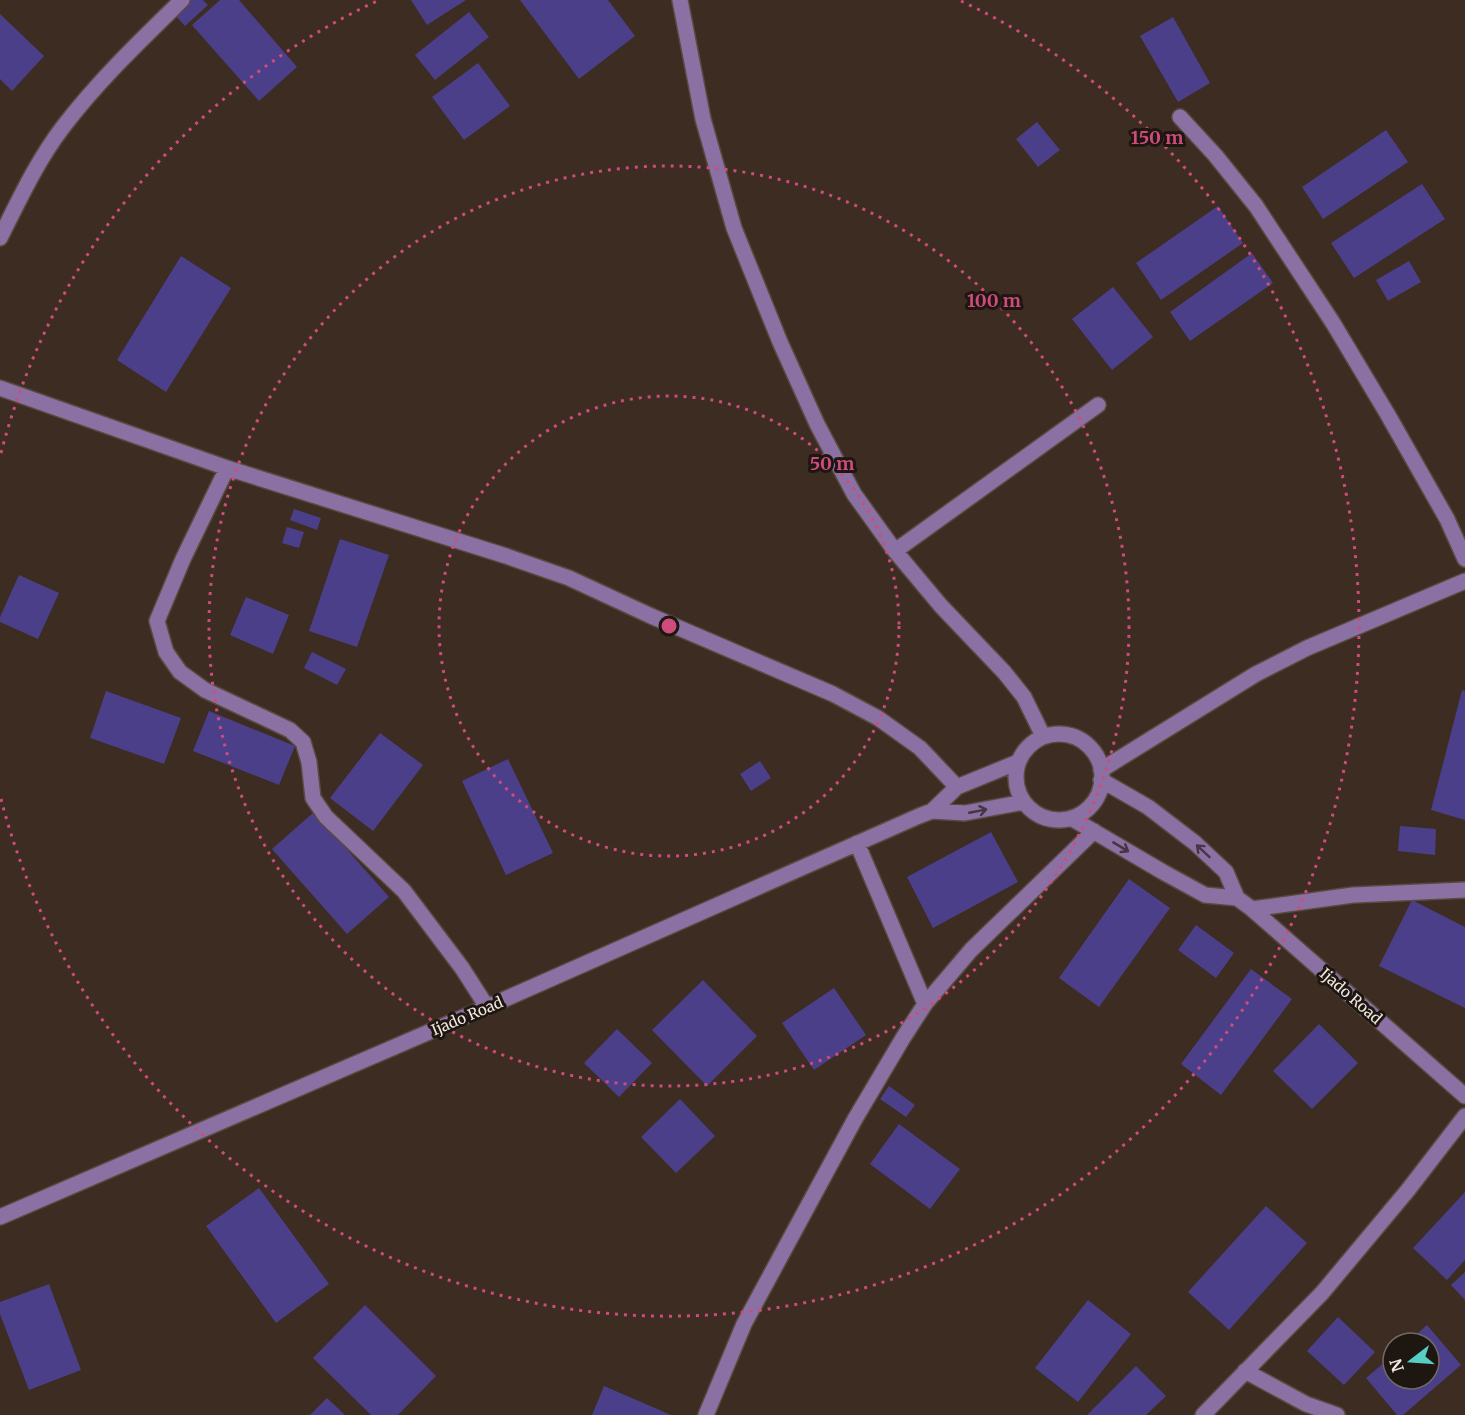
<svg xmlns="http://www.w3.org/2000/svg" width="1465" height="1415" viewBox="0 0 1465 1415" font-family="Merriweather,serif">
	<rect width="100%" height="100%" fill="#3c2c21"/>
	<path fill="#4c3f89" d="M190 0H203L208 5 185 26 175 15Z
		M220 0H239L297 67 259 101 192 25Z
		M411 0H466L427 25Z
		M520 0H608L635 36 579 79Z
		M469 12 489 37 435 80 415 55Z
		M0 14 44 56 12 91 0 79Z
		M1173 17 1210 83 1178 102 1140 36Z
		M478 63 510 106 464 140 432 97Z
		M1037 122 1060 150 1038 167 1016 139Z
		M1386 130 1408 162 1323 219 1302 187Z
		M1422 184 1445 219 1354 278 1331 243Z
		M1218 206 1243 243 1161 300 1136 263Z
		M1252 253 1273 283 1190 341 1170 312Z
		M181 256 231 288 166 392 117 360Z
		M1409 261 1421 282 1388 301 1376 280Z
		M1113 287 1153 337 1112 370 1072 319Z
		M294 509 321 518 317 530 290 520Z
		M287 527 304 532 299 548 282 543Z
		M340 539 389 555 357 647 309 631Z
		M19 575 59 593 38 639 0 622V617Z
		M246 597 289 615 273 654 230 635Z
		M312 652 346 669 337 685 304 668Z
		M1462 690 1465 691V820L1431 810Z
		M106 691 181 718 164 764 90 738Z
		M209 711 295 746 279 785 193 751Z
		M380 733 423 765 373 831 330 798Z
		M508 759 553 853 506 875 462 781Z
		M760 761 771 778 751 791 740 774Z
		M314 812 389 897 347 934 272 849Z
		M1400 826 1436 829 1435 855 1398 851Z
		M991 832 1018 882 933 928 907 877Z
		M1129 879 1170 908 1099 1007 1059 978Z
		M1412 900 1465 927V1008L1379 966Z
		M1196 925 1234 953 1216 978 1178 950Z
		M1251 969 1292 999 1221 1095 1181 1064Z
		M703 980 757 1036 707 1086 652 1030Z
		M834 988 866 1035 814 1070 782 1023Z
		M1319 1024 1358 1063 1312 1109 1273 1071Z
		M617 1029 652 1063 619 1097 584 1063Z
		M889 1086 915 1105 906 1117 880 1099Z
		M680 1099 715 1136 676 1173 641 1137Z
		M899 1124 960 1169 930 1209 870 1164Z
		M259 1188 329 1284 276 1323 206 1226Z
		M1465 1192V1260L1447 1280 1413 1248Z
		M1266 1206 1307 1243 1229 1330 1188 1292Z
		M1465 1272V1300L1451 1285Z
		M49 1284 81 1370 29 1390 0 1314V1302Z
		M1088 1300 1131 1334 1078 1402 1035 1368Z
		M365 1305 436 1376 398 1415H371L313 1358Z
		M1338 1317 1375 1352 1344 1385 1307 1351Z
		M1427 1325 1461 1365 1403 1415H1397L1366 1378 1393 1355V1379H1429V1343H1407Z
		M1136 1366 1166 1396 1146 1415H1087Z
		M604 1386 671 1415H592Z
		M327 1398 345 1415H310Z"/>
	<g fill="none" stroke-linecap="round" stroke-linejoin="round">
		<defs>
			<path id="minor" d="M680 0 703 119 734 228 780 342 817 424 854 494 895 551 941 606 1004 672 1024 697 1043 736
				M1180 117 1215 155 1256 206 1333 323 1388 415 1447 519 1465 559
				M0 238C19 200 37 161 63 127 98 81 141 40 182 0
				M0 388 227 468 506 556 569 578 651 616 833 694 878 718 920 748 957 787
				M227 468 183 559 157 621 166 652 180 672 205 690 290 730 303 742 309 762 313 798 326 817 404 891 462 968 487 1007
				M895 551 1098 405
				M1016 777a43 43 0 1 1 86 0a43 43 0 1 1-86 0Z
				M1101 770 1256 674 1307 648 1465 581
				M1101 780 1148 807 1195 843 1226 872 1237 898 1252 909 1465 1096
				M932 811 965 813 1024 802
				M1071 818 1163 872 1205 895 1237 898
				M857 843 925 1004
				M1252 909 1353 895 1465 890
				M0 1217 487 1007 919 816 932 811 957 787 1018 762
				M1245 1371 1306 1404 1337 1415
				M706 1415 744 1324 855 1119 903 1038 925 1004 971 950 1094 831
				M1203 1415 1322 1293 1408 1190 1465 1116"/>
		</defs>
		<use href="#minor" stroke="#594a40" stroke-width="18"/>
		<use href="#minor" stroke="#8b71a3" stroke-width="15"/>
	</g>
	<defs><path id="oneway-shaft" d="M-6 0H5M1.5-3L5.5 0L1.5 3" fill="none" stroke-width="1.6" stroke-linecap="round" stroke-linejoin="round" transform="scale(1.5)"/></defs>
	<g stroke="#443644">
		<use href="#oneway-shaft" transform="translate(978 811) rotate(-11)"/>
		<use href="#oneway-shaft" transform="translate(1121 847) rotate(31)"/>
		<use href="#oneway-shaft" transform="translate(1203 851) rotate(-137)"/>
	</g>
	<g fill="none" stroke="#ce4c7c" stroke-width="3" stroke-dasharray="3 6">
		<circle cx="669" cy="626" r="230"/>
		<circle cx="669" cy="626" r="460"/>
		<path d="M1 453A690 690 0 0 1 377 1M961 1A690 690 0 1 1 1 799"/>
	</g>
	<g text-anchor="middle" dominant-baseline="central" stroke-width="6" stroke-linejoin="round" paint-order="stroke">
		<g font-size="15" fill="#f2e7e0" stroke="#1d1611">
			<text transform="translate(1351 996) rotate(41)">Ijado Road</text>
			<text transform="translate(467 1016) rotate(-23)">Ijado Road</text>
		</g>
	</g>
	<circle cx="669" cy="626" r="9" fill="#ce4c7c" stroke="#1d1611" stroke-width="3"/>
	<g font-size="18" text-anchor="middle" font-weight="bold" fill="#ce4c7c" stroke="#1d1611" stroke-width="6" stroke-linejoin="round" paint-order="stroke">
		<text x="1157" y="144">150 m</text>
		<text x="994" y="307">100 m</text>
		<text x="832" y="470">50 m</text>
	</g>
	<g transform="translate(1411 1361) rotate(253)"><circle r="28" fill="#1d1611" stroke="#726a64" stroke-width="1.5"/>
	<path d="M0-4.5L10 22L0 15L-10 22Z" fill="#56cec4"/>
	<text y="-9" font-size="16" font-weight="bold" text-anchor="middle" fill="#f2e7e0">N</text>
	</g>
</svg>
